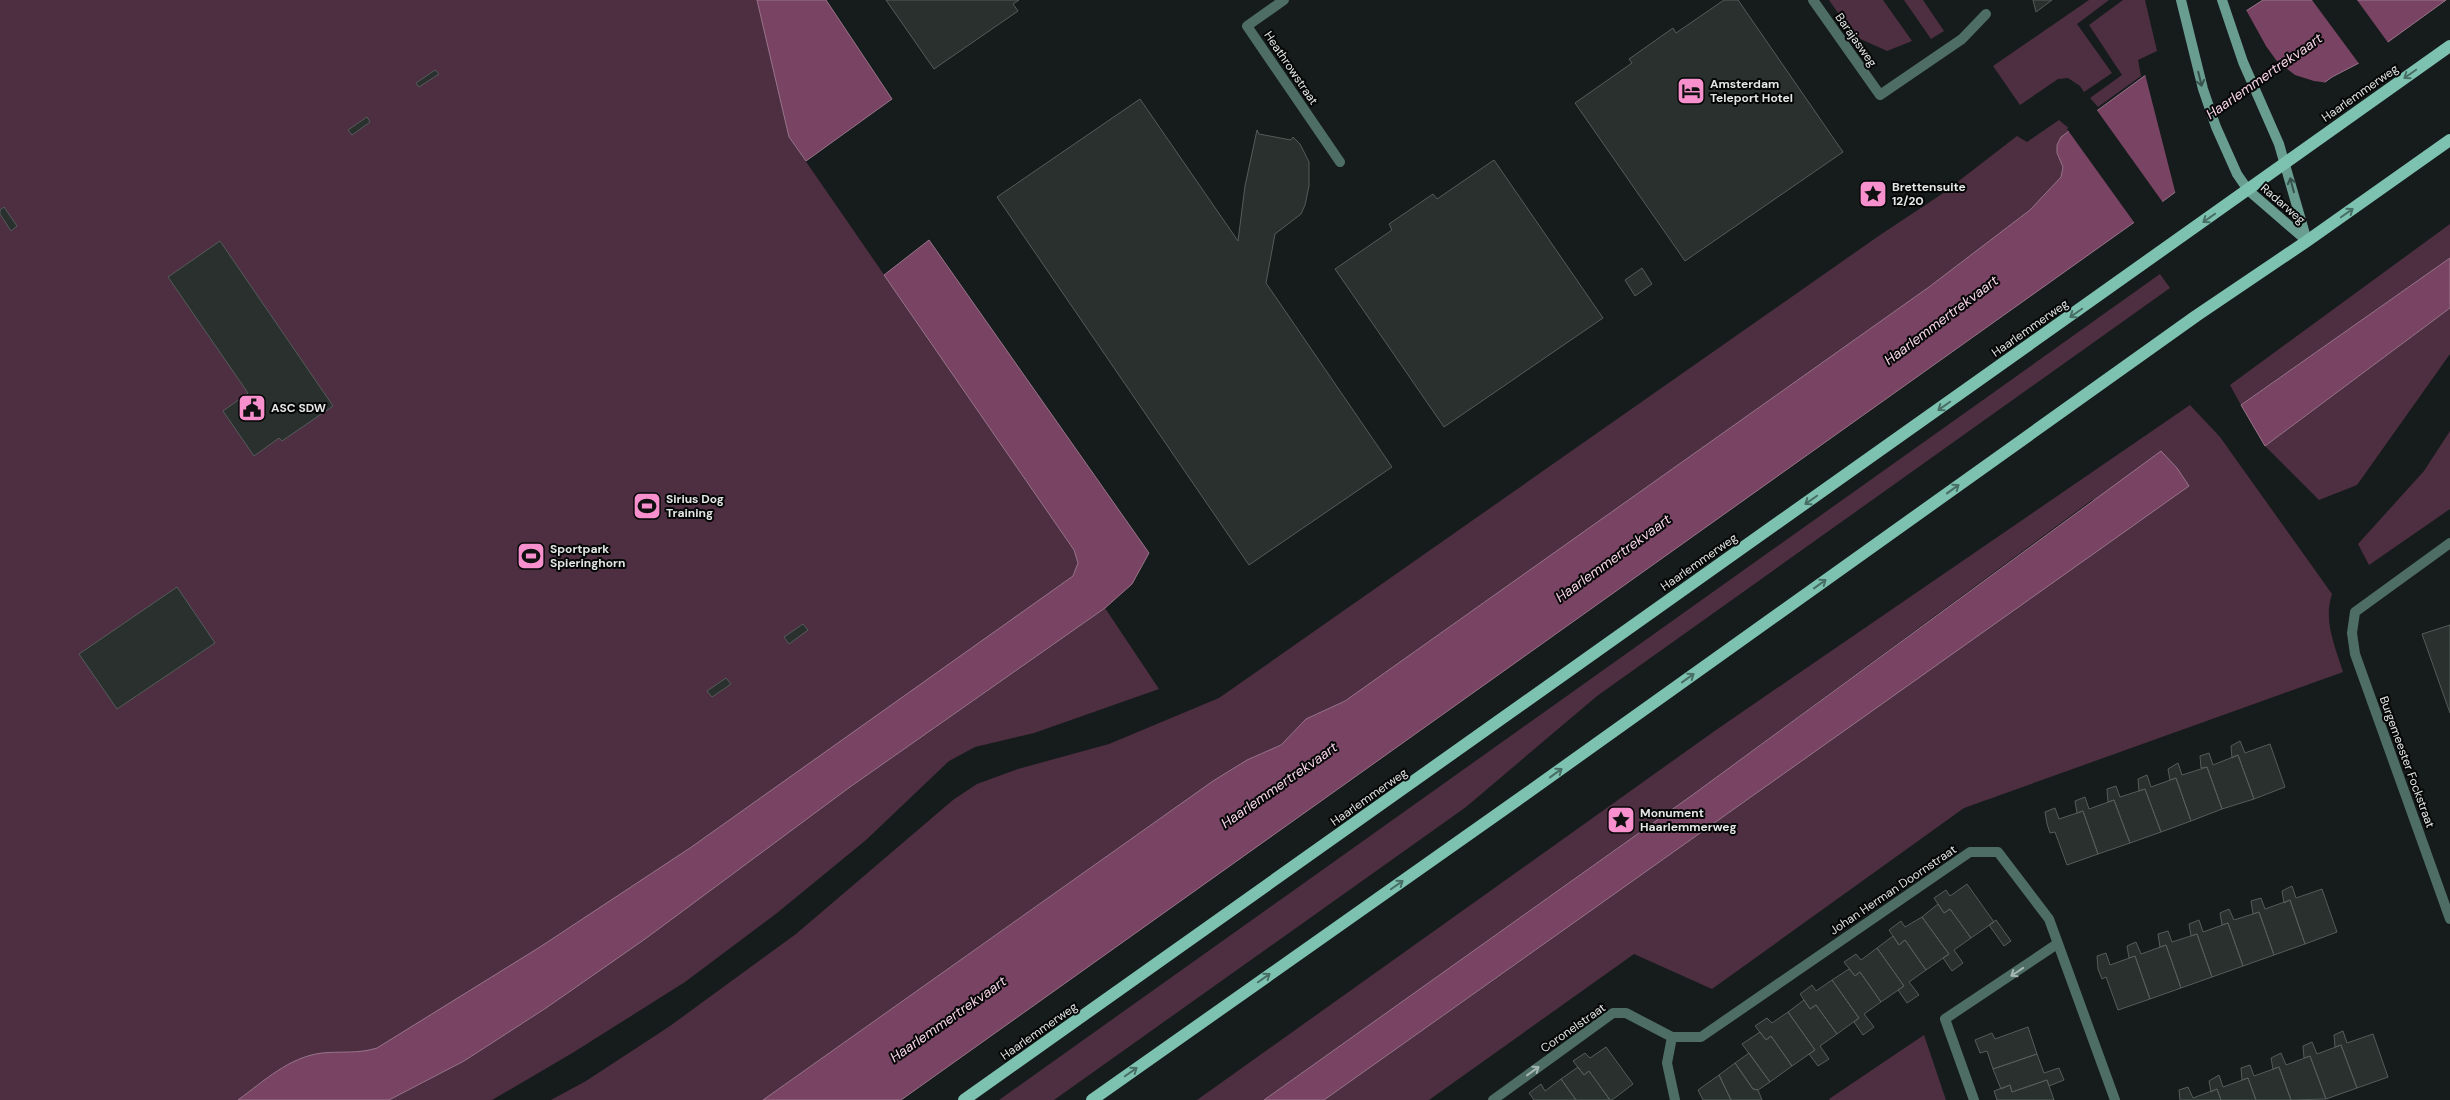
<svg xmlns="http://www.w3.org/2000/svg" width="2450" height="1100" viewBox="0 0 2450 1100" font-family="'DM Sans',sans-serif">
	<rect width="100%" height="100%" fill="#161c1b"/>
	<path fill="#4e2f41" d="M0 0H777L789 137 1074 550C1079 562 1079 571 1069 580L693 846 343 1100H0Z
		M1829 0H1883L1912 41 1887 51 1854 36Z
		M1904 0H1923L1944 31 1931 39Z
		M2089 0H2109L2077 24 2112 73 2084 92 2080 86 2068 78 2058 79 2020 105 1993 66Z
		M2123 0H2145L2157 51 2138 60 2141 76 2098 107 2090 98 2122 75 2089 25Z
		M2059 120 2071 130 2057 153 2063 167 2061 177 2030 210 1929 287 1345 701 1306 719 1281 745 1247 760 1213 781 763 1100H551L586 1081 670 1026 796 934 953 800 977 784 1018 769 1109 744 1219 698 1880 235 1942 194 2017 136 2027 142Z
		M2450 224V258L2241 405 2230 385Z
		M2160 274 2170 288 1597 696 1466 807 1054 1100H999Z
		M2450 308V354L2357 485 2319 500 2265 446Z
		M2190 405 2220 437 2332 594C2323 621 2335 646 2343 672L1964 808 1712 989 1634 954 1429 1100H1324L2188 486 2092 500 1691 796 1264 1100H1197L1716 730Z
		M2450 431V509L2369 565 2358 544 2424 471Z
		M1105 608 1159 689 1034 733 975 747 949 761 866 840 777 913 685 982 574 1052 492 1100H389L464 1061 546 1008 850 787Z
		M1924 1035 1946 1100H1830L1829 1099Z"/>
	<path fill="#794363" stroke="#98748a" d="M757 0H826L892 99 806 161 789 137Z
		M2263 0H2446L2359 63 2332 77 2136 221 901 1100H763L1213 781 1247 760 1281 745 1306 719 1345 701 1929 287 2030 210 2061 177 2063 167 2057 153V145L2061 137 2143 77Z
		M929 240 1149 553 1132 584 1105 608 850 787 645 939 546 1008 464 1061 389 1100H238C264 1081 289 1057 322 1053 341 1051 358 1054 377 1048L540 947 690 848 1073 576 1078 563 1074 550 884 275Z
		M2450 258V308L2265 446 2241 405Z
		M2161 451 2177 468 2189 486 1324 1100H1264L1691 796Z"/>
	<path fill="#161c1b" d="M2312 0H2357L2389 44 2360 65Z
		M2245 8 2266 46 2276 60 2295 75 2314 81 2329 83 2176 195 2145 74Z
		M2096 109 2164 204 2136 225 2067 129Z"/>
	<path fill="#29302e" stroke="#545c5a" d="M886 0H1019L1013 4 1018 11 934 69Z
		M1724 0H1738L1843 152 1685 261 1575 103 1632 63 1629 59 1673 28 1676 33Z
		M2033 0H2052L2036 12Z
		M435 70 439 74 419 87 416 83Z
		M1140 99 1238 241 1245 186 1257 130 1259 134 1291 140 1293 137 1300 144 1309 162V186L1305 205 1301 214 1275 234 1266 283 1392 467 1249 565 997 197Z
		M367 117 370 122 352 135 348 130Z
		M1494 160 1603 318 1444 427 1335 269 1392 230 1389 224 1433 194 1437 199Z
		M4 207 17 226 11 231 0 214V210Z
		M220 241 333 406 282 441 279 438 254 456 223 411 248 393 168 277Z
		M1642 268 1652 284 1635 296 1625 280Z
		M177 587 215 643 117 709 79 654Z
		M803 624 808 630 789 644 784 637Z
		M2450 625V713L2422 634Z
		M726 678 731 684 712 697 707 691Z
		M2240 741 2245 753 2270 744 2285 787 2254 799 2238 755 2232 758 2231 746Z
		M2209 753 2213 765 2238 755 2254 799 2222 809 2207 767 2201 768 2200 756Z
		M2178 763 2182 775 2207 767 2222 809 2191 821 2176 778 2170 780 2168 769Z
		M2147 775 2151 787 2176 778 2191 821 2161 832 2145 789 2139 791 2138 779Z
		M2116 786 2120 797 2145 789 2161 832 2130 843 2114 800 2108 802 2107 789Z
		M2085 797 2089 809 2114 800 2130 843 2098 854 2083 811 2077 813 2075 801Z
		M2055 808 2059 819 2083 811 2098 854 2067 865 2055 832 2050 833 2047 824 2045 812Z
		M1967 884 1994 922 1971 938 1950 909 1944 913 1934 898 1946 890 1950 896Z
		M2292 886 2296 898 2322 889 2337 932 2305 944 2290 900 2284 903 2282 891Z
		M2261 898 2265 909 2290 900 2305 944 2274 955 2259 912 2253 914 2251 901Z
		M1938 904 1944 913 1950 909 1971 938 1954 950 1963 963 1952 971 1943 958 1949 954 1922 917Z
		M2229 909 2234 920 2259 912 2274 955 2243 966 2228 923 2222 925 2220 913Z
		M1922 917 1949 954 1926 970 1905 940 1899 945 1889 930 1901 921 1905 927Z
		M1996 920 2011 941 2004 946 1989 925Z
		M2199 920 2203 932 2228 923 2243 966 2212 977 2197 934 2191 936 2189 924Z
		M2168 931 2172 942 2197 934 2212 977 2181 988 2166 945 2160 947 2158 934Z
		M1893 936 1899 945 1905 940 1926 970 1909 982 1919 995 1907 1003 1898 990 1904 986 1877 948Z
		M2136 942 2141 954 2166 945 2181 988 2150 999 2135 956 2129 958 2127 946Z
		M1877 948 1904 986 1881 1002 1860 972 1855 976 1844 962 1856 954 1861 960Z
		M2106 953 2110 965 2135 956 2150 999 2118 1010 2106 977 2102 979 2098 969 2097 956Z
		M1849 969 1855 976 1860 972 1881 1002 1864 1014 1874 1027 1863 1035 1854 1022 1859 1018 1832 980Z
		M1832 980 1859 1018 1837 1034 1816 1005 1810 1009 1800 994 1812 985 1816 991Z
		M1804 1000 1810 1009 1816 1005 1837 1034 1820 1046 1829 1059 1818 1066 1809 1054 1815 1050 1788 1012Z
		M1788 1012 1815 1050 1792 1066 1771 1036 1766 1040 1755 1026 1767 1018 1772 1023Z
		M2028 1027 2037 1054 1993 1069 1987 1051 1980 1053 1975 1040 1992 1033 1995 1039Z
		M2343 1031 2347 1043 2373 1034 2388 1077 2357 1088 2341 1045 2335 1047 2334 1035Z
		M1760 1032 1766 1040 1771 1036 1792 1066 1770 1082 1742 1044Z
		M2312 1042 2317 1054 2341 1045 2357 1088 2326 1099 2310 1056 2304 1058 2303 1046Z
		M1606 1047 1633 1084 1612 1100H1610L1589 1071 1584 1075 1573 1061 1585 1053 1590 1058Z
		M1749 1053 1770 1082 1758 1090 1753 1089 1735 1063Z
		M2281 1053 2286 1065 2310 1056 2326 1099 2291 1100 2279 1067 2273 1069 2271 1058Z
		M2037 1054 2044 1073 2059 1068 2064 1080 2049 1086 2047 1080 2012 1092 2010 1085 2001 1089 1993 1069Z
		M1735 1063 1753 1089 1758 1090 1762 1100H1731L1719 1075Z
		M2250 1065 2254 1076 2279 1067 2291 1100H2256L2248 1078 2242 1080 2241 1068Z
		M1578 1067 1584 1075 1589 1071 1610 1100H1576L1561 1079Z
		M1719 1075 1731 1100H1703L1698 1090Z
		M2219 1075 2223 1087 2248 1078 2256 1100H2221L2217 1089 2211 1092 2209 1081Z
		M1561 1079 1576 1100H1534L1529 1093 1541 1084 1545 1091Z
		M2047 1080 2054 1100H1997L1994 1091 2010 1085 2012 1092Z
		M2188 1087 2193 1098 2217 1089 2221 1100H2180L2179 1090Z"/>
	<g fill="none" stroke-linecap="round" stroke-linejoin="round">
		<path stroke="#4d6d65" stroke-width="10" d="M1813 0 1880 95 1962 39 1986 14"/>
		<path stroke="#4d6d65" stroke-width="10" d="M1284 0 1247 26 1340 162
			M2450 543 2355 612 2352 633 2355 654 2450 919
			M1672 1037 1667 1063 1675 1100
			M1493 1100 1613 1013H1626L1672 1037H1701L1970 852H1998L2049 919 2115 1100
			M1974 1100 1945 1019 2057 944"/>
		<path stroke="#699d90" stroke-width="10" d="M2181 0 2203 89 2216 127 2237 174 2248 190 2307 241
			M2222 0 2243 62 2279 144 2307 241"/>
		<path stroke="#7dc2b1" stroke-width="12" d="M964 1100 2450 46
			M1092 1100 1516 801 2196 316 2307 241 2450 140"/>
	</g>
	<defs><path id="oneway-shaft" d="M-6 0H5M1.5-3L5.5 0L1.5 3" fill="none" stroke-width="1.6" stroke-linecap="round" stroke-linejoin="round" transform="scale(1.25)"/></defs>
	<g stroke="#476d64">
		<use href="#oneway-shaft" transform="translate(2410 74) rotate(145)"/>
		<use href="#oneway-shaft" transform="translate(2347 213) rotate(-35)"/>
		<use href="#oneway-shaft" transform="translate(2209 218) rotate(145)"/>
		<use href="#oneway-shaft" transform="translate(2076 313) rotate(145)"/>
		<use href="#oneway-shaft" transform="translate(1944 406) rotate(145)"/>
		<use href="#oneway-shaft" transform="translate(1953 489) rotate(-36)"/>
		<use href="#oneway-shaft" transform="translate(1811 500) rotate(145)"/>
		<use href="#oneway-shaft" transform="translate(1820 584) rotate(-36)"/>
		<use href="#oneway-shaft" transform="translate(1688 678) rotate(-36)"/>
		<use href="#oneway-shaft" transform="translate(1556 773) rotate(-36)"/>
		<use href="#oneway-shaft" transform="translate(1397 885) rotate(-35)"/>
		<use href="#oneway-shaft" transform="translate(1264 978) rotate(-35)"/>
		<use href="#oneway-shaft" transform="translate(1131 1072) rotate(-35)"/>
	</g>
	<g stroke="#37524b">
		<use href="#oneway-shaft" transform="translate(2200 79) rotate(76)"/>
		<use href="#oneway-shaft" transform="translate(2292 185) rotate(-105)"/>
	</g>
	<g stroke="#a6b6b2">
		<use href="#oneway-shaft" transform="translate(2017 972) rotate(146)"/>
		<use href="#oneway-shaft" transform="translate(1533 1071) rotate(-36)"/>
	</g>
	<defs>
		<symbol id="hotel-square" viewBox="-11 -11 22 22"><rect x="-9" y="-9" width="18" height="18" rx="4" fill="#f790cd" stroke="#050606"/><path d="M-6-4.5h1.5V1H6V5H4.5V3h-9V5H-6ZM-4 0a1.8 1.8 0 1 1 3.6 0ZM.5 0V-2.5h3Q6-2.5 6 0Z" fill="#111"/></symbol>
		<symbol id="sight-square" viewBox="-11 -11 22 22"><rect x="-9" y="-9" width="18" height="18" rx="4" fill="#f790cd" stroke="#050606"/><path d="M0-6L1.8-2.2L6-1.7L2.9 1.2L3.7 5.4L0 3.3L-3.7 5.4L-2.9 1.2L-6-1.7L-1.8-2.2Z" fill="#111"/></symbol>
		<symbol id="civic-square" viewBox="-11 -11 22 22"><rect x="-9" y="-9" width="18" height="18" rx="4" fill="#f790cd" stroke="#050606"/><path d="M-.6-6.5H3V-4.5H.6V-3L4-1V1h2V6H-6V1h2V-1L-.6-3ZM-1.2 2.5V6h2.4V2.5Z" fill="#111"/></symbol>
		<symbol id="stadium-square" viewBox="-11 -11 22 22"><rect x="-9" y="-9" width="18" height="18" rx="4" fill="#f790cd" stroke="#050606"/><path d="M0-5a6.5 5 0 1 0 0 10a6.5 5 0 1 0 0-10ZM-3.5-1.8h7v3.6h-7Z" fill="#111"/></symbol>
	</defs>
	<g fill-rule="evenodd">
		<use href="#hotel-square" x="1675" y="75" width="32" height="32"/>
		<use href="#sight-square" x="1857" y="178" width="32" height="32"/>
		<use href="#civic-square" x="236" y="392" width="32" height="32"/>
		<use href="#stadium-square" x="631" y="490" width="32" height="32"/>
		<use href="#stadium-square" x="515" y="540" width="32" height="32"/>
		<use href="#sight-square" x="1605" y="804" width="32" height="32"/>
	</g>
	<g text-anchor="middle" dominant-baseline="central" stroke-width="4" stroke-linejoin="round" paint-order="stroke">
		<g font-size="12" fill="#e2e6e5" stroke="#050606">
			<text transform="translate(1856 40) rotate(55)">Barajasweg</text>
			<text transform="translate(1291 68) rotate(56)">Heathrowstraat</text>
			<text transform="translate(2360 93) rotate(-35)">Haarlemmerweg</text>
			<text transform="translate(2283 204) rotate(41)">Radarweg</text>
			<text transform="translate(2030 328) rotate(-35)">Haarlemmerweg</text>
			<text transform="translate(1699 562) rotate(-35)">Haarlemmerweg</text>
			<text transform="translate(2407 762) rotate(70)">Burgemeester Fockstraat</text>
			<text transform="translate(1369 797) rotate(-35)">Haarlemmerweg</text>
			<text transform="translate(1893 890) rotate(-34)">Johan Herman Doornstraat</text>
			<text transform="translate(1573 1028) rotate(-35)">Coronelstraat</text>
			<text transform="translate(1039 1031) rotate(-35)">Haarlemmerweg</text>
		</g>
		<g font-size="12" font-weight="bold" fill="#e2e6e5" stroke="#050606" text-anchor="start">
			<text x="1710" y="84">Amsterdam<tspan x="1710" dy="14">Teleport Hotel</tspan></text>
			<text x="1892" y="187">Brettensuite<tspan x="1892" dy="14">12/20</tspan></text>
			<text x="271" y="408">ASC SDW</text>
			<text x="666" y="499">Sirius Dog<tspan x="666" dy="14">Training</tspan></text>
			<text x="550" y="549">Sportpark<tspan x="550" dy="14">Spieringhorn</tspan></text>
			<text x="1640" y="813">Monument<tspan x="1640" dy="14">Haarlemmerweg</tspan></text>
		</g>
		<g font-size="14" font-style="italic" fill="#f9d5e8" stroke="#050606">
			<text transform="translate(2264 76) rotate(-35)">Haarlemmertrekvaart</text>
			<text transform="translate(1941 320) rotate(-37)">Haarlemmertrekvaart</text>
			<text transform="translate(1613 558) rotate(-36)">Haarlemmertrekvaart</text>
			<text transform="translate(1279 785) rotate(-35)">Haarlemmertrekvaart</text>
			<text transform="translate(948 1019) rotate(-35)">Haarlemmertrekvaart</text>
		</g>
	</g>
</svg>
